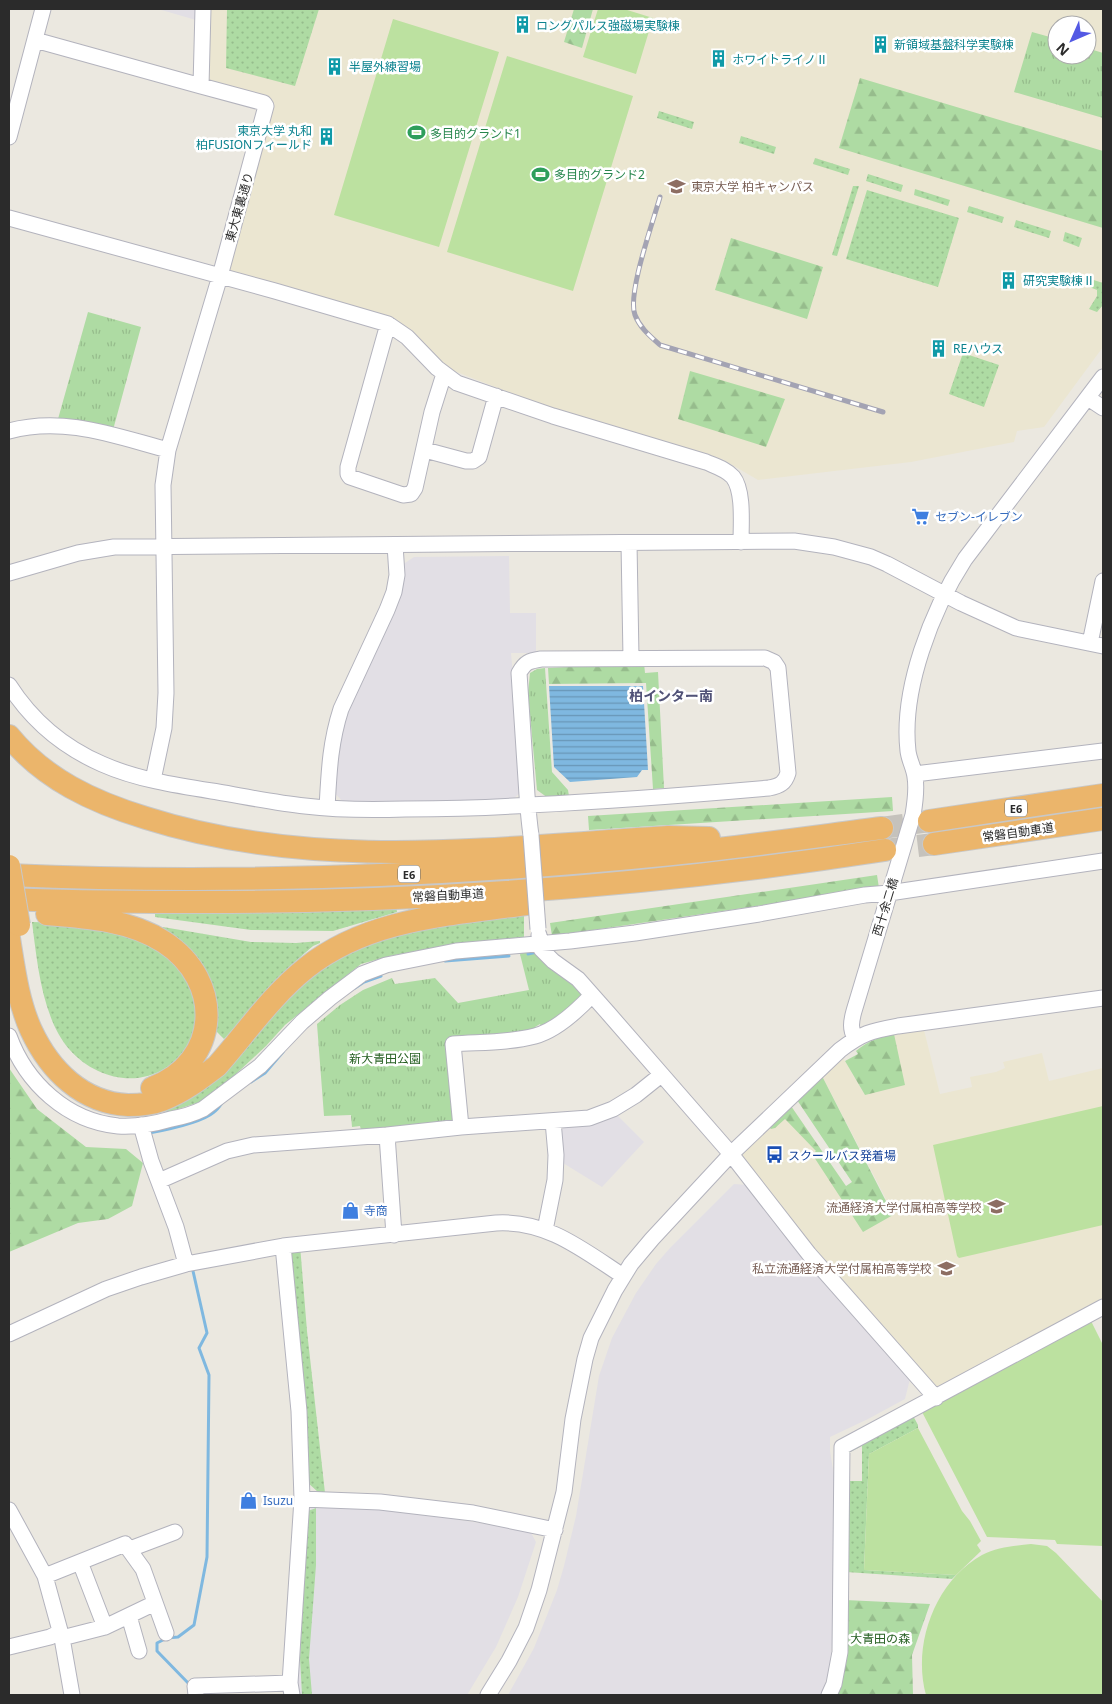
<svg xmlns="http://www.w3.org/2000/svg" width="1112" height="1704" viewBox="0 0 1112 1704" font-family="'Noto Sans','Noto Sans JP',sans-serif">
	<defs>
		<pattern id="grass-dots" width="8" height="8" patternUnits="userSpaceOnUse" patternTransform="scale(1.25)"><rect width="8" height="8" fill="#aedba3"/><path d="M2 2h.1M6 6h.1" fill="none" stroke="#96bc8c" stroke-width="1.8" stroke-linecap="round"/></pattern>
		<pattern id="forest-firs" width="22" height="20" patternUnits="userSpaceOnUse" patternTransform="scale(1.25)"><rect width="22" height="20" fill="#aedba3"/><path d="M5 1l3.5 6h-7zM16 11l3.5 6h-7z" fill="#96bc8c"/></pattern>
		<pattern id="park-tufts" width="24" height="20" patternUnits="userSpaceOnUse" patternTransform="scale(1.25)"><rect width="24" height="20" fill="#aedba3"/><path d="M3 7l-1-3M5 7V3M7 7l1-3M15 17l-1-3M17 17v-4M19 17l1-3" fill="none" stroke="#96bc8c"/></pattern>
		<pattern id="water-rules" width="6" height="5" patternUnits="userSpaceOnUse" patternTransform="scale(1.25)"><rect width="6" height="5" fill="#7fb8e0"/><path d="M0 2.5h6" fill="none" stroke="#6896b6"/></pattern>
	</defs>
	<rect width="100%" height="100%" fill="#ebe8e0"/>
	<path fill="#e2dfe5" d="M158 9H196V20Z
		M509 556 510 613H536V653H511L523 790 511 801 344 803 332 790 343 720 402 565 414 557Z
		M616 1114 644 1142 602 1187 563 1163 560 1132 565 1126Z
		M734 1184 747 1185 910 1379 905 1399 868 1419 830 1437V1451L835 1483 832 1644 829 1671 823 1690 821 1695H508L534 1648 557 1590 564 1566 576 1516 599 1376 612 1338 636 1293 656 1264 670 1248Z
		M316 1506 349 1507 422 1514 530 1531 536 1542 518 1597 496 1647 467 1695H297L308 1510Z"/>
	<path fill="#ebe6d1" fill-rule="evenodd" d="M208 9H1103V347L1044 427 1017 431 1014 442 911 462 758 480 722 459 652 441 577 419 444 367 401 324 231 273 228 269 273 102 211 85 208 82ZM1057 25H1087V55H1057Z
		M924 1030 940 1094 972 1087 970 1077 996 1072 1005 1068 1003 1062 1042 1053 1049 1081 1103 1068V1302L938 1391 829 1266 737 1156 791 1106 846 1187 886 1199 822 1076 842 1056 865 1095 894 1034Z"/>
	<path fill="url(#grass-dots)" d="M227 9H319L295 86 226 68Z
		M659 111 694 122 692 129 657 118Z
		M741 136 776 147 774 154 739 143Z
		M815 158 850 169 848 175 813 164Z
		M868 174 903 185 901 192 866 181Z
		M853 186H859L837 256 832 255Z
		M915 189 950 200 948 206 914 195Z
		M867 190 959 218 938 287 846 259Z
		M969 206 1004 217 1002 223 967 212Z
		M1016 220 1051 231 1049 238 1014 227Z
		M1065 232 1082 238 1079 247 1063 241Z
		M1075 274 1103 283V305L1097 312 1089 309 1097 296V290L1074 281Z
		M963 353 999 365 984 407 949 394Z
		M396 905 397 912 333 931 251 930 155 917V911Z
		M524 915V937L462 943 427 949 390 956 361 964 285 1025 266 1046 222 1087 203 1101 166 1113 164 1107 276 1010 322 966 372 936Z
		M32 922 69 923 127 933 158 945 199 995C199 1004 200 1014 198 1022 197 1027 194 1032 192 1036 168 1090 105 1090 69 1049 42 1018 37 961 32 922Z
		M163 927 251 942 296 943 320 941V943L313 946 290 966 224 1039 215 1030 162 929Z
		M300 1245 307 1331 325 1493 318 1492 307 1482 289 1251Z
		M911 1412 918 1425V1428L869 1454 864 1570 956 1575 952 1579 846 1572V1481H862V1446L850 1452V1470L848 1472 847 1446Z
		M316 1508V1565L309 1659 312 1695H302L300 1658 308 1511Z"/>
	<path fill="url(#forest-firs)" d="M574 9H593L582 48 564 42Z
		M860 78 1103 151V228L839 148Z
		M731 238 823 267 807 319 715 290Z
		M690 371 785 399 766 447 678 419Z
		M644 663 645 673 658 672 664 788 653 789 646 683 549 684 548 668Z
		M892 797 893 811 589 830 588 816Z
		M877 875 879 888 552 936 550 923Z
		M894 1034 905 1085 865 1095 845 1061 858 1054 856 1051C868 1041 879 1037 894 1034Z
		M9 1068 37 1109 86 1147 126 1149 143 1163 132 1206 108 1219 78 1223 9 1252Z
		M822 1076 893 1215 863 1232 812 1154 816 1151 785 1119 775 1128 771 1129 769 1127 791 1106 846 1186 852 1182 797 1100Z
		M845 1600 930 1604 912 1655 913 1695H834Z"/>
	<path fill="url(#park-tufts)" d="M1032 32 1057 39V55H1087V48L1103 53V118L1014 92Z
		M88 312 141 327 113 430 58 419Z
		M545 668 552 772 568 790 569 796 548 798 537 790 528 693 530 673 537 669Z
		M534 949 582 991V999L542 1028 540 1024 535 1027 536 1030 523 1033 449 1040 455 1116 450 1123 361 1130 360 1126 352 1127 351 1115 324 1116 317 1024 340 1005 363 990 392 978 395 984 435 978 458 1003 529 990 519 950Z"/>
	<path fill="#bce1a0" d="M598 9H624L653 18 636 74 583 57Z
		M393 19 499 52 439 247 334 215Z
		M507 56 633 96 573 291 447 252Z
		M1103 1106V1225L959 1258 957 1256 933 1145Z
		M1090 1319 1103 1345V1546L1057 1544 1055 1540 987 1537 921 1410Z
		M918 1428 962 1511 970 1521 981 1541 977 1545 981 1551 956 1575 864 1570 869 1454Z
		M1031 1544 1047 1546 1056 1553 1103 1602V1695H926C912 1645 935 1581 982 1555 997 1547 1015 1546 1031 1544Z"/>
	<path fill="url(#water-rules)" d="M549 686H643L648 770H642L637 777 570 782 554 767Z"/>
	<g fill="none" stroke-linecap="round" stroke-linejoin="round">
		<path stroke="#7fb8e0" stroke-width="3" d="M528 954 537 952
			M445 961 509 956
			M355 988 364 982 381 976
			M251 1082 265 1073 283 1052
			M149 1133C165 1130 201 1123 214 1112 217 1110 220 1106 222 1103
			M190 1685 157 1651V1643L167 1638 178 1637 194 1625 207 1557 209 1375 199 1348 207 1333 193 1271"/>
		<path stroke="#c5c2bc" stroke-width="22" stroke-dasharray="22 11" stroke-linecap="butt" d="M882 828 929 821
			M885 850 934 844"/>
		<defs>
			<path id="minor" d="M35 40 201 86
				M9 137 43 9
				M9 218 275 291 388 324 407 337 437 368 457 383 553 416 706 462C715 466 726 469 733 477 744 491 741 524 741 542
				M388 324 348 467V474L350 477 403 495 411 494 415 488 432 412 444 374
				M1088 398 1103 408
				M9 431C64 416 115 436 168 450
				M425 450 466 461H473L479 457 496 396
				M629 543 631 658
				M9 573 78 553 114 547 794 541 834 547 871 557 887 564 961 603 1016 628 1103 646
				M1090 643 1103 581
				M9 685C32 721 63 747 102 764 138 780 180 786 218 792 247 797 276 803 305 806 338 810 372 810 405 809 447 809 488 808 529 805 609 801 689 795 769 788 780 786 785 783 788 773L778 668 774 662 765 658 541 659C529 661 525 662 519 673L527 795C528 808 529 822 531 835
				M915 774 1103 751
				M153 780 164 728 166 693 163 485 168 450 220 276 266 106 264 103 201 86 203 9
				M327 808C329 772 330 743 341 709L387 610 394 592 397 575 395 545
				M539 935 541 949 553 961 578 979 609 1014 731 1154 809 1254 936 1398
				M592 995C577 1011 557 1030 535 1036 509 1043 480 1042 453 1044L461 1127 589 1118 613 1109 636 1095 661 1075
				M9 1036C26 1083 67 1121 118 1126 135 1127 154 1124 171 1119 182 1117 193 1114 203 1109L260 1066 302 1022 330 998 362 974 386 965 456 951 570 941 635 933 759 914 865 895 889 893 1103 861
				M855 1038C850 1029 851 1022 854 1011L913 815C915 803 917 789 915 777 914 768 909 760 908 751 901 689 932 610 965 559L1103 377
				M141 1125 151 1161 176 1227 186 1264
				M159 1181 227 1151 253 1145 387 1135
				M545 1230 555 1180 556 1155 553 1121
				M394 1235 387 1135 461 1127
				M283 1246 299 1411 302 1499 290 1683 292 1695
				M9 1334 106 1289 141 1277 186 1264 283 1246 496 1223C547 1220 583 1250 623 1276
				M302 1499 380 1502 473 1513 555 1530
				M9 1510 45 1576 62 1638 72 1695
				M130 1549 175 1532
				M80 1562 105 1627
				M45 1576 125 1544 143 1569 166 1633
				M129 1616 139 1651
				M62 1638 105 1627 155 1603
				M9 1647 50 1637 60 1632
				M196 1695 195 1686 290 1683
				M488 1695 509 1661 526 1628 539 1590 564 1492 573 1419 585 1359 591 1338 615 1290 631 1264 652 1239 731 1154 840 1050C862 1033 871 1031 898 1026L1103 998
				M829 1695 834 1684 840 1652 842 1447 1103 1307"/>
			<path id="highway" d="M9 736C44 779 93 802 146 818 316 872 494 848 668 837L709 838
				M929 821 1103 795
				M934 844 1103 819
				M9 875C230 885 452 876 672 854 742 847 812 837 882 828
				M9 899C68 902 126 902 185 902 420 903 653 886 885 850
				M47 914C86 917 130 920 164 942 224 981 221 1062 152 1088
				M9 938C14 969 18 1001 31 1030 50 1071 83 1103 128 1105 140 1105 152 1104 162 1100 183 1092 200 1079 217 1066 246 1033 272 995 306 968 369 918 450 915 526 904"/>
		</defs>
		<use href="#minor" stroke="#b3b3bd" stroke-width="17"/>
		<use href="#highway" stroke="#c8c8c8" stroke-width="24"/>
		<use href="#minor" stroke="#fff" stroke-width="15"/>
		<use href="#highway" stroke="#ebb56b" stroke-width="22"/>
		<defs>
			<path id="rail" d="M660 197C653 222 627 294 635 315 640 328 650 336 660 345L883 412"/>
		</defs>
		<use href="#rail" stroke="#a3a3b3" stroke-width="5"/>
		<use href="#rail" stroke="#fff" stroke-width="3" stroke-dasharray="9" stroke-linecap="butt"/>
		<defs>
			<path id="minor-bridge" d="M531 835 538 929"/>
			<path id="highway-bridge" d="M9 866 19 925"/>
		</defs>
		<use href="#minor-bridge" stroke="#b3b3bd" stroke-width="17" stroke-linecap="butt"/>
		<use href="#highway-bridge" stroke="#c8c8c8" stroke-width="24" stroke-linecap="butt"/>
		<use href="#minor-bridge" stroke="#fff" stroke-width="15"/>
		<use href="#highway-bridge" stroke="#ebb56b" stroke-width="22"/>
	</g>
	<defs>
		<symbol id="building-bare" viewBox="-9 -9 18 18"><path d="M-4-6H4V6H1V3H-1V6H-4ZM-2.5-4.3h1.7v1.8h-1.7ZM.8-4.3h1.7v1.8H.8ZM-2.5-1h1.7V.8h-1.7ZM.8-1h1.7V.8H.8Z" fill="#0f9aa8" stroke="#fff" stroke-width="2.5" paint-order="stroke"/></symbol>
		<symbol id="stadium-bare" viewBox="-9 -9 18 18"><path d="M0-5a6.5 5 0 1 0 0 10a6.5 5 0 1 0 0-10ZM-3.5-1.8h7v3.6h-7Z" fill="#2e9e5b" stroke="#fff" stroke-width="2.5" paint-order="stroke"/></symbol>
		<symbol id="university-bare" viewBox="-9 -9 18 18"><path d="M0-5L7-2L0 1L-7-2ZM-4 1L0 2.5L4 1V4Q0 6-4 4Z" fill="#8d6e63" stroke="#fff" stroke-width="2.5" paint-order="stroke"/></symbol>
		<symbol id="supermarket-bare" viewBox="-9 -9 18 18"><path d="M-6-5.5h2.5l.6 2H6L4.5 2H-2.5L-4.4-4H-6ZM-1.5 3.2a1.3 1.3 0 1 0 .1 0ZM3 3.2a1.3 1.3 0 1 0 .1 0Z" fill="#3f7fe0" stroke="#fff" stroke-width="2.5" paint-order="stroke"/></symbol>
		<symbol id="bus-bare" viewBox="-9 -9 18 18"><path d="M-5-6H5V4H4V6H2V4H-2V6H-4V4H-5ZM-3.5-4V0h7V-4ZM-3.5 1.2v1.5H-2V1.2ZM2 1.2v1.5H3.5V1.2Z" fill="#1a4fb4" stroke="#fff" stroke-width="2.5" paint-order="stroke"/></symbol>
		<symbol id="school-bare" viewBox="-9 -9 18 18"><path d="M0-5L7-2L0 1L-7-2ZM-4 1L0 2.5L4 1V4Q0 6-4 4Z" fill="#8d6e63" stroke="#fff" stroke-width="2.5" paint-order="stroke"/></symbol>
		<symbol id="shop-bare" viewBox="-9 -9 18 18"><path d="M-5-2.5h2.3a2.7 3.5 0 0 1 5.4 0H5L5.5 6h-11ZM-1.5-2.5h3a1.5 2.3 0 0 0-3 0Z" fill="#3f7fe0" stroke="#fff" stroke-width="2.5" paint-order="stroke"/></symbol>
	</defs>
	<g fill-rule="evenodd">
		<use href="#building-bare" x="510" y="12" width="25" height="25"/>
		<use href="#building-bare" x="868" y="32" width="25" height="25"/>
		<use href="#building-bare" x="706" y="46" width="25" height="25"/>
		<use href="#building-bare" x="322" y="54" width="25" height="25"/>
		<use href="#stadium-bare" x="404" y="120" width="25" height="25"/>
		<use href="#building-bare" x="314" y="124" width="25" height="25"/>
		<use href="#stadium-bare" x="528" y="162" width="25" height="25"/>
		<use href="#university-bare" x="664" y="174" width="25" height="25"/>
		<use href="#building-bare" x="996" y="268" width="25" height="25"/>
		<use href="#building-bare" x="926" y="336" width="25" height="25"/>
		<use href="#supermarket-bare" x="908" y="504" width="25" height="25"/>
		<use href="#bus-bare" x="762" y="1142" width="25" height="25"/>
		<use href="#school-bare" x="984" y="1194" width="25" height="25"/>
		<use href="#shop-bare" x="338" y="1198" width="25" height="25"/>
		<use href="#school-bare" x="934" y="1256" width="25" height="25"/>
		<use href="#shop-bare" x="236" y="1488" width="25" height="25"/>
	</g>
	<g text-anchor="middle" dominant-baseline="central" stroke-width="5" stroke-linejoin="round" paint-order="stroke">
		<g fill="#fff" stroke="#6b6b6b" stroke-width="1">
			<rect x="1005" y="799.5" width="22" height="17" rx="4"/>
			<rect x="398" y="865.5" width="22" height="17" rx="4"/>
		</g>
		<g font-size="11" font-weight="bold" fill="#2b2b2b">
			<text x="1016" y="808">E6</text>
			<text x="409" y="874">E6</text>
		</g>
		<g font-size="12" fill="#0d838f" stroke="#fff" text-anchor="start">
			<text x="536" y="25">ロングパルス強磁場実験棟</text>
			<text x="894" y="44">新領域基盤科学実験棟</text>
			<text x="732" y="59">ホワイトライノⅡ</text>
			<text x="349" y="66">半屋外練習場</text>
			<text x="312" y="130" text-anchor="end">東京大学 丸和<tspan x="312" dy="14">柏FUSIONフィールド</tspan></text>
			<text x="1023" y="280">研究実験棟Ⅱ</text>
			<text x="953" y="348">REハウス</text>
		</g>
		<g font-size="12" fill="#27864d" stroke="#fff" text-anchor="start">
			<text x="430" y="133">多目的グランド1</text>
			<text x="554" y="174">多目的グランド2</text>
		</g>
		<g font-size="12" fill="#785e54" stroke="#fff" text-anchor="end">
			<text x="691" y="186" text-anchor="start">東京大学 柏キャンパス</text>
			<text x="982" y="1207">流通経済大学付属柏高等学校</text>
			<text x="932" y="1268">私立流通経済大学付属柏高等学校</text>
		</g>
		<g font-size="12" fill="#2b2b2b" stroke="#fff">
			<text transform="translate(239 207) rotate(-74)">東大東裏通り</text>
			<text transform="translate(1018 832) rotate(-8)">常磐自動車道</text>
			<text transform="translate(448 895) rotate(-3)">常磐自動車道</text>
			<text transform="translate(885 907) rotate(-73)">西十余二橋</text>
		</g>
		<g font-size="12" fill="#366cbe" stroke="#fff" text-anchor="start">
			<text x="935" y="516">セブン-イレブン</text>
			<text x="364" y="1210">寺商</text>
			<text x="263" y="1500">Isuzu</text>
		</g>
		<g font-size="12" fill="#276023" stroke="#fff">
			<text x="385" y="1058">新大青田公園</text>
			<text x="880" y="1638">大青田の森</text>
		</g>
		<g font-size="12" fill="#164399" stroke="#fff" text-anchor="start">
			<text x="788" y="1155">スクールバス発着場</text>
		</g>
		<g font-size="14" font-weight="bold" fill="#515277" stroke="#fff">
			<text x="671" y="695">柏インター南</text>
		</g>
	</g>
	<rect width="1112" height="1704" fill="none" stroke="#2b2b2b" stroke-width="20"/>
	<g transform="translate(1072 40) rotate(225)"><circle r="24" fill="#ffffff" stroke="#aaaaaa"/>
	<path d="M0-4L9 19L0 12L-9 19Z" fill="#5359e4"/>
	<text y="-8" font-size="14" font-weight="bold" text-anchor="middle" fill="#2b2b2b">N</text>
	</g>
</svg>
